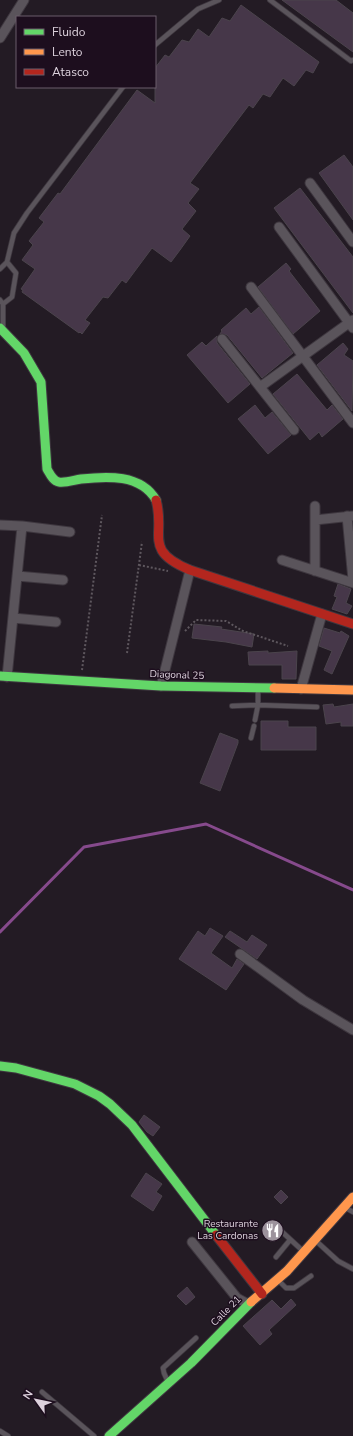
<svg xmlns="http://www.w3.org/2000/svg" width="353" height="1436" viewBox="0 0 353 1436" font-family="'Nunito Sans',sans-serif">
	<rect width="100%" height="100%" fill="#231b24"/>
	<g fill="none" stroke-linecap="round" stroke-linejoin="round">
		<path stroke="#864a8c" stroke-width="3" d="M0 932 84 847 206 824 353 890"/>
	</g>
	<path fill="#463749" stroke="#4b444c" d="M282 0H336L353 13V52Z
		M241 5 319 62 313 73 306 70 294 86 283 78 270 97 263 94 253 108 249 105 190 183 199 189 188 203 196 211 182 229 190 236 180 250 171 262 152 248 126 283 122 280 108 298 103 297 85 320 90 323 82 334 80 332 79 333 22 292 23 290 21 289 35 269 22 260 33 245 29 241 44 222 39 218 58 193 60 194 137 90 155 103V68L165 55 169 57 182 40 189 42 198 29 209 37 222 18 230 21Z
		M344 155 353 167V220L319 173Z
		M300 188 353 257V313L274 208Z
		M286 263 291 269 289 271 320 311 293 334 258 287Z
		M259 307 293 353 262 378 227 335 220 334 222 331 221 330 246 308 251 314Z
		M217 336V343L250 384 228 403 187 355 202 342 206 346Z
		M343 343 348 349 344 355 353 361 352 411 317 365Z
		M297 374 327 410 332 405 343 419 322 437 319 432 310 440 273 394Z
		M255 405 265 418 272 412 291 435 268 454 238 419Z
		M338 584 351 589 346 603 352 606 347 614 332 609 337 597 334 596Z
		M194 624 222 627 221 629 254 634 252 647 226 642 192 638Z
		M324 628 340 633 341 631 349 636 332 674 324 670 332 651 319 646Z
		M268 651V653L297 651 296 679H282V665H249L248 652Z
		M333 704 334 707 353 704V726H341V722L326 724 323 705Z
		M261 721H288V727H316V750H261Z
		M220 733 238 740V743L220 791 200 783Z
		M210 928 223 936 211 953 232 968 237 959 244 964 226 990 179 959 198 931 205 936Z
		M230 931 247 942 252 935 267 945 257 959 225 937Z
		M144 1115 160 1127 153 1136 147 1132 139 1122Z
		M146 1173 162 1184 156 1192 162 1196 153 1211 131 1196Z
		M281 1190 288 1197 281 1204 274 1197Z
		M187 1287 195 1297 186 1305 177 1296Z
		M291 1299 296 1305 269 1330 272 1334 260 1345 243 1326 272 1300 281 1309Z"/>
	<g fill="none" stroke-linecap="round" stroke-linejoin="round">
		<defs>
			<path id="lane" d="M270 0 351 61 353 60
				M155 45 198 9 219 0
				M0 269 7 262 14 233 27 213 123 87
				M0 300 3 304V329
				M3 304 12 297 16 273 7 262
				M232 706 258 705V688
				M255 720 258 705 317 707
				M251 738 254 726
				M344 1207 353 1212
				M279 1229 304 1252
				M315 1240 338 1261 353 1269
				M276 1257 290 1240
				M278 1280 286 1288H294L311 1276
				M168 1382 164 1373 163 1368 196 1338
				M42 1392 94 1436
				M0 1431 8 1436"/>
			<path id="street" d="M0 38 24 0
				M310 183 353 242
				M279 227 353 328
				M251 287 353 423
				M222 339 294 430
				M260 387 353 320
				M347 516 353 580
				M315 520 352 516
				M0 525 22 526
				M282 560 353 583
				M315 571V506
				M17 576 63 580
				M13 618 56 622
				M7 677 22 526 70 532
				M161 686 190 570
				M301 689 322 614
				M240 954 303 1000 353 1030
				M192 1242 237 1298 248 1304"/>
			<path id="fast" d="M0 328 24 353 41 382 47 469C50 474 53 481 59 482 66 483 74 480 81 479 107 476 141 474 156 500
				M0 676 161 686 274 688
				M0 1066 16 1068 75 1084 99 1096 110 1104 132 1125 216 1235
				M109 1436 191 1363 251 1302"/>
			<path id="slow" d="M274 688 353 690
				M251 1302 287 1271 353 1197"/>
			<path id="jam" d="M156 500C166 535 142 550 190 570L353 624
				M216 1235 262 1294"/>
		</defs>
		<use href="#lane" stroke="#3e373f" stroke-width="6"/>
		<use href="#street" stroke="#3e373f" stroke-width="11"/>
		<use href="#fast" stroke="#3e373f" stroke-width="11"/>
		<use href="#slow" stroke="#3e373f" stroke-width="11"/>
		<use href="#jam" stroke="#3e373f" stroke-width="11"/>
		<path stroke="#5e575e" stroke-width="2" stroke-dasharray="2 2" stroke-linecap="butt" d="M139 565 168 571
			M185 631 196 620 226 621 243 631 288 646
			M127 653 142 542
			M82 670 102 515"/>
		<use href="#lane" stroke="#5a545b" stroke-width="4.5"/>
		<use href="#street" stroke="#5a545b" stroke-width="9"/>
		<use href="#fast" stroke="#63d668" stroke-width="9"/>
		<use href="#slow" stroke="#ff974d" stroke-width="9"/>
		<use href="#jam" stroke="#b3261e" stroke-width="9"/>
	</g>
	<defs>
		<symbol id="restaurant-disc" viewBox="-11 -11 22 22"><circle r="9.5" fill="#9c929c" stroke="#1d0e1e"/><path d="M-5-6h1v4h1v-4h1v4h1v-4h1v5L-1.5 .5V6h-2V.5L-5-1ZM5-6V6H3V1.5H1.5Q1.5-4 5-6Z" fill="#fff"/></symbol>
	</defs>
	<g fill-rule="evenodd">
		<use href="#restaurant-disc" x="260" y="1218" width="25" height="25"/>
	</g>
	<g text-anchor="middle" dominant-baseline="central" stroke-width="3" stroke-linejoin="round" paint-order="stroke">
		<g font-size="10" fill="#ddd2dd" stroke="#1d0e1e">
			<text transform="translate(177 675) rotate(2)">Diagonal 25</text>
			<text transform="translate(226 1311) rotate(-45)">Calle 21</text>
		</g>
		<g font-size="10" fill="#ddd2dd" stroke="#1d0e1e" text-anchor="end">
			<text x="258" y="1224">Restaurante<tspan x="258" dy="12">Las Cardonas</tspan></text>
		</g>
	</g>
	<rect x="16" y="16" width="140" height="72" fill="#1d0e1e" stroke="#6a5c6a"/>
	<rect x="24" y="29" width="20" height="6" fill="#63d668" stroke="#6a5c6a"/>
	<text x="52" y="36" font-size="12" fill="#ddd2dd">Fluido</text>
	<rect x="24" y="49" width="20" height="6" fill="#ff974d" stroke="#6a5c6a"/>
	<text x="52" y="56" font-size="12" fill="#ddd2dd">Lento</text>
	<rect x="24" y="69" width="20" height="6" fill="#b3261e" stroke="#6a5c6a"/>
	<text x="52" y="76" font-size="12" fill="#ddd2dd">Atasco</text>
	<g transform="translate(36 1400) rotate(303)" stroke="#1d0e1e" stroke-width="3" paint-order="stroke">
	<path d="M0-3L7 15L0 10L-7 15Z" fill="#ddd2dd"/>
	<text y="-6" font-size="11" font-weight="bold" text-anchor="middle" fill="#ddd2dd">N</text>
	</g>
</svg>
